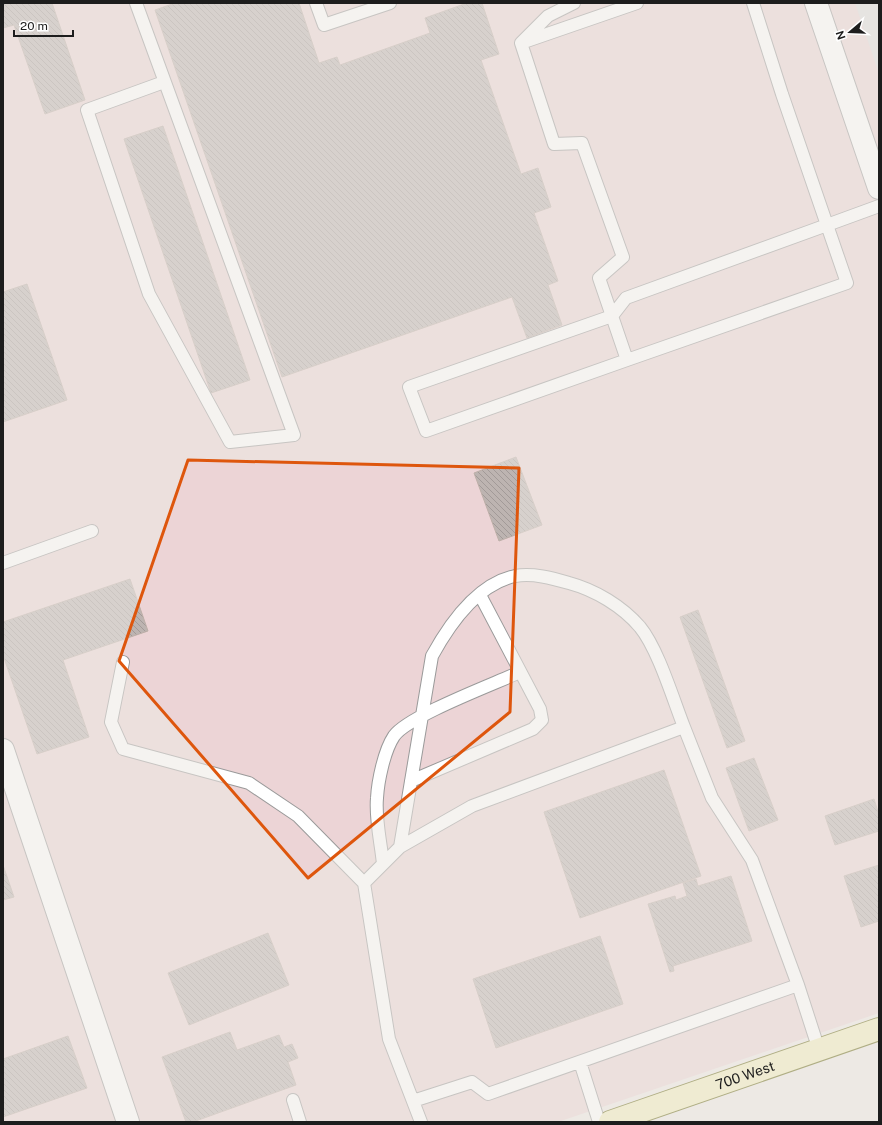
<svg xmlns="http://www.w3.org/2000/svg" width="882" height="1125" viewBox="0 0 882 1125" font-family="'Public Sans',sans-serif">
	<defs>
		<pattern id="building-back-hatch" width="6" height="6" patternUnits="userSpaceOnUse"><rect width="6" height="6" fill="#bdb4b1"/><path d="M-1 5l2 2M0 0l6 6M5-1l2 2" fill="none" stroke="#a29a98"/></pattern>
	</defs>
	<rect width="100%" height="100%" fill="#ede9e4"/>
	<path fill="#ecd4d6" d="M3 3H879V1013L558 1122H3Z"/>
	<path fill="#ddd" d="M855 3H879V74Z"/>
	<path fill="url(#building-back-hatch)" stroke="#bdafa8" d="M3 3H52L85 100 45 114 14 25 3 28Z
		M175 3H299L319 63 337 57 340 65 430 33 425 18 467 3H482L499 54 481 60 521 174 538 168 551 207 534 213 558 281 548 285 562 325 527 338 512 297 282 377 155 10Z
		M163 126 250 380 211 393 124 139Z
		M27 284 67 400 3 422V292Z
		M516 457 542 525 499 541 474 473Z
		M130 579 148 631 63 660 89 737 37 754 3 655V622Z
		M698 610 745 741 727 748 680 617Z
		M754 758 778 820 749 831 726 768Z
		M664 770 701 876 580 918 544 812Z
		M874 799 879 815V831L835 845 825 816Z
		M3 865 14 897 3 900Z
		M879 865V921L861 927 844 876Z
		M731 876 752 941 673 966 674 971 670 972 648 904 675 896 676 900 687 896 683 883 696 879 698 886Z
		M268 933 289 985 189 1025 168 973Z
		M600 936 623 1004 496 1048 473 979Z
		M230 1032 237 1050 279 1035 284 1047 292 1044 298 1058 288 1062 296 1085 193 1122H186L162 1057Z
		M68 1036 87 1088 3 1117V1059Z"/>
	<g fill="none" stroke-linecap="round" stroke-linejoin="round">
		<defs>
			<path id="lane" d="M136 3 294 435 230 442 149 294 87 110 164 82
				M316 3 324 25 390 3
				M574 3 548 16 521 43 554 144 582 143 623 257 599 278 627 360 847 283 827 225 879 206
				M524 42 637 3
				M627 360 426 431 409 387 612 316 626 298 827 225 782 94 753 3
				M3 563 92 531
				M123 662 111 722 123 749 249 783 298 816 364 883 389 1039 421 1122
				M684 727 712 798 752 860 798 985
				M411 781 533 729 542 720 540 709 480 595
				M383 864C381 843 375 819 377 798 378 781 384 751 394 736 408 716 494 684 520 672
				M364 883 400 847 472 806 684 727C673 699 658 649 640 627 622 606 595 590 569 583 552 578 533 573 515 576 477 584 449 625 432 656L400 847
				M580 1062 599 1122
				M293 1100 300 1122
				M413 1101 472 1082 488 1094 798 985 819 1050"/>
			<path id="street" d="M816 3 879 188
				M3 750 128 1122"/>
			<g id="secondary">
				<path id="s1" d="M610 1122 879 1029"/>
			</g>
		</defs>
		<use href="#lane" stroke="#9a9a9a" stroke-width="14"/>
		<use href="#street" stroke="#9a9a9a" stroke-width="24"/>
		<use href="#secondary" stroke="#661" stroke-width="24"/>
		<use href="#lane" stroke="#fff" stroke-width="12"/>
		<use href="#street" stroke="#fff" stroke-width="22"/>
		<use href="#secondary" stroke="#f1eebd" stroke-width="22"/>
	</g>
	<path d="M0 0H882V1125H0ZM188 460 519 468 510 712 308 878 119 661Z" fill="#ede9e4" fill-opacity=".55" fill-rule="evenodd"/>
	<path fill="none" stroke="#de560d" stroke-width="3" stroke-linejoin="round" d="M188 460 519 468 510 712 308 878 119 661Z"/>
	<g text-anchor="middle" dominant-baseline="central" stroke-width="3" stroke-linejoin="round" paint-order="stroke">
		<g font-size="14" fill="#1d1d1d" stroke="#fff">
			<text stroke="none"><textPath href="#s1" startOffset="143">700 West</textPath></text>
		</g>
	</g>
	<rect width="882" height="1125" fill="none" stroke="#1d1d1d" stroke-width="8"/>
	<g transform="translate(850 32) rotate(251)" stroke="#ffffff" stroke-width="3" paint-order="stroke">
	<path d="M0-3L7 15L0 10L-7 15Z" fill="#1d1d1d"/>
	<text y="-6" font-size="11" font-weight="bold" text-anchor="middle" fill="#1d1d1d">N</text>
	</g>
	<path d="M14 30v6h59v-6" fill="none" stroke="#1d1d1d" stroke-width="2"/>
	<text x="20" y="30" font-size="12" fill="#1d1d1d" stroke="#ffffff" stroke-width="3" paint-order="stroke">20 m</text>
</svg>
